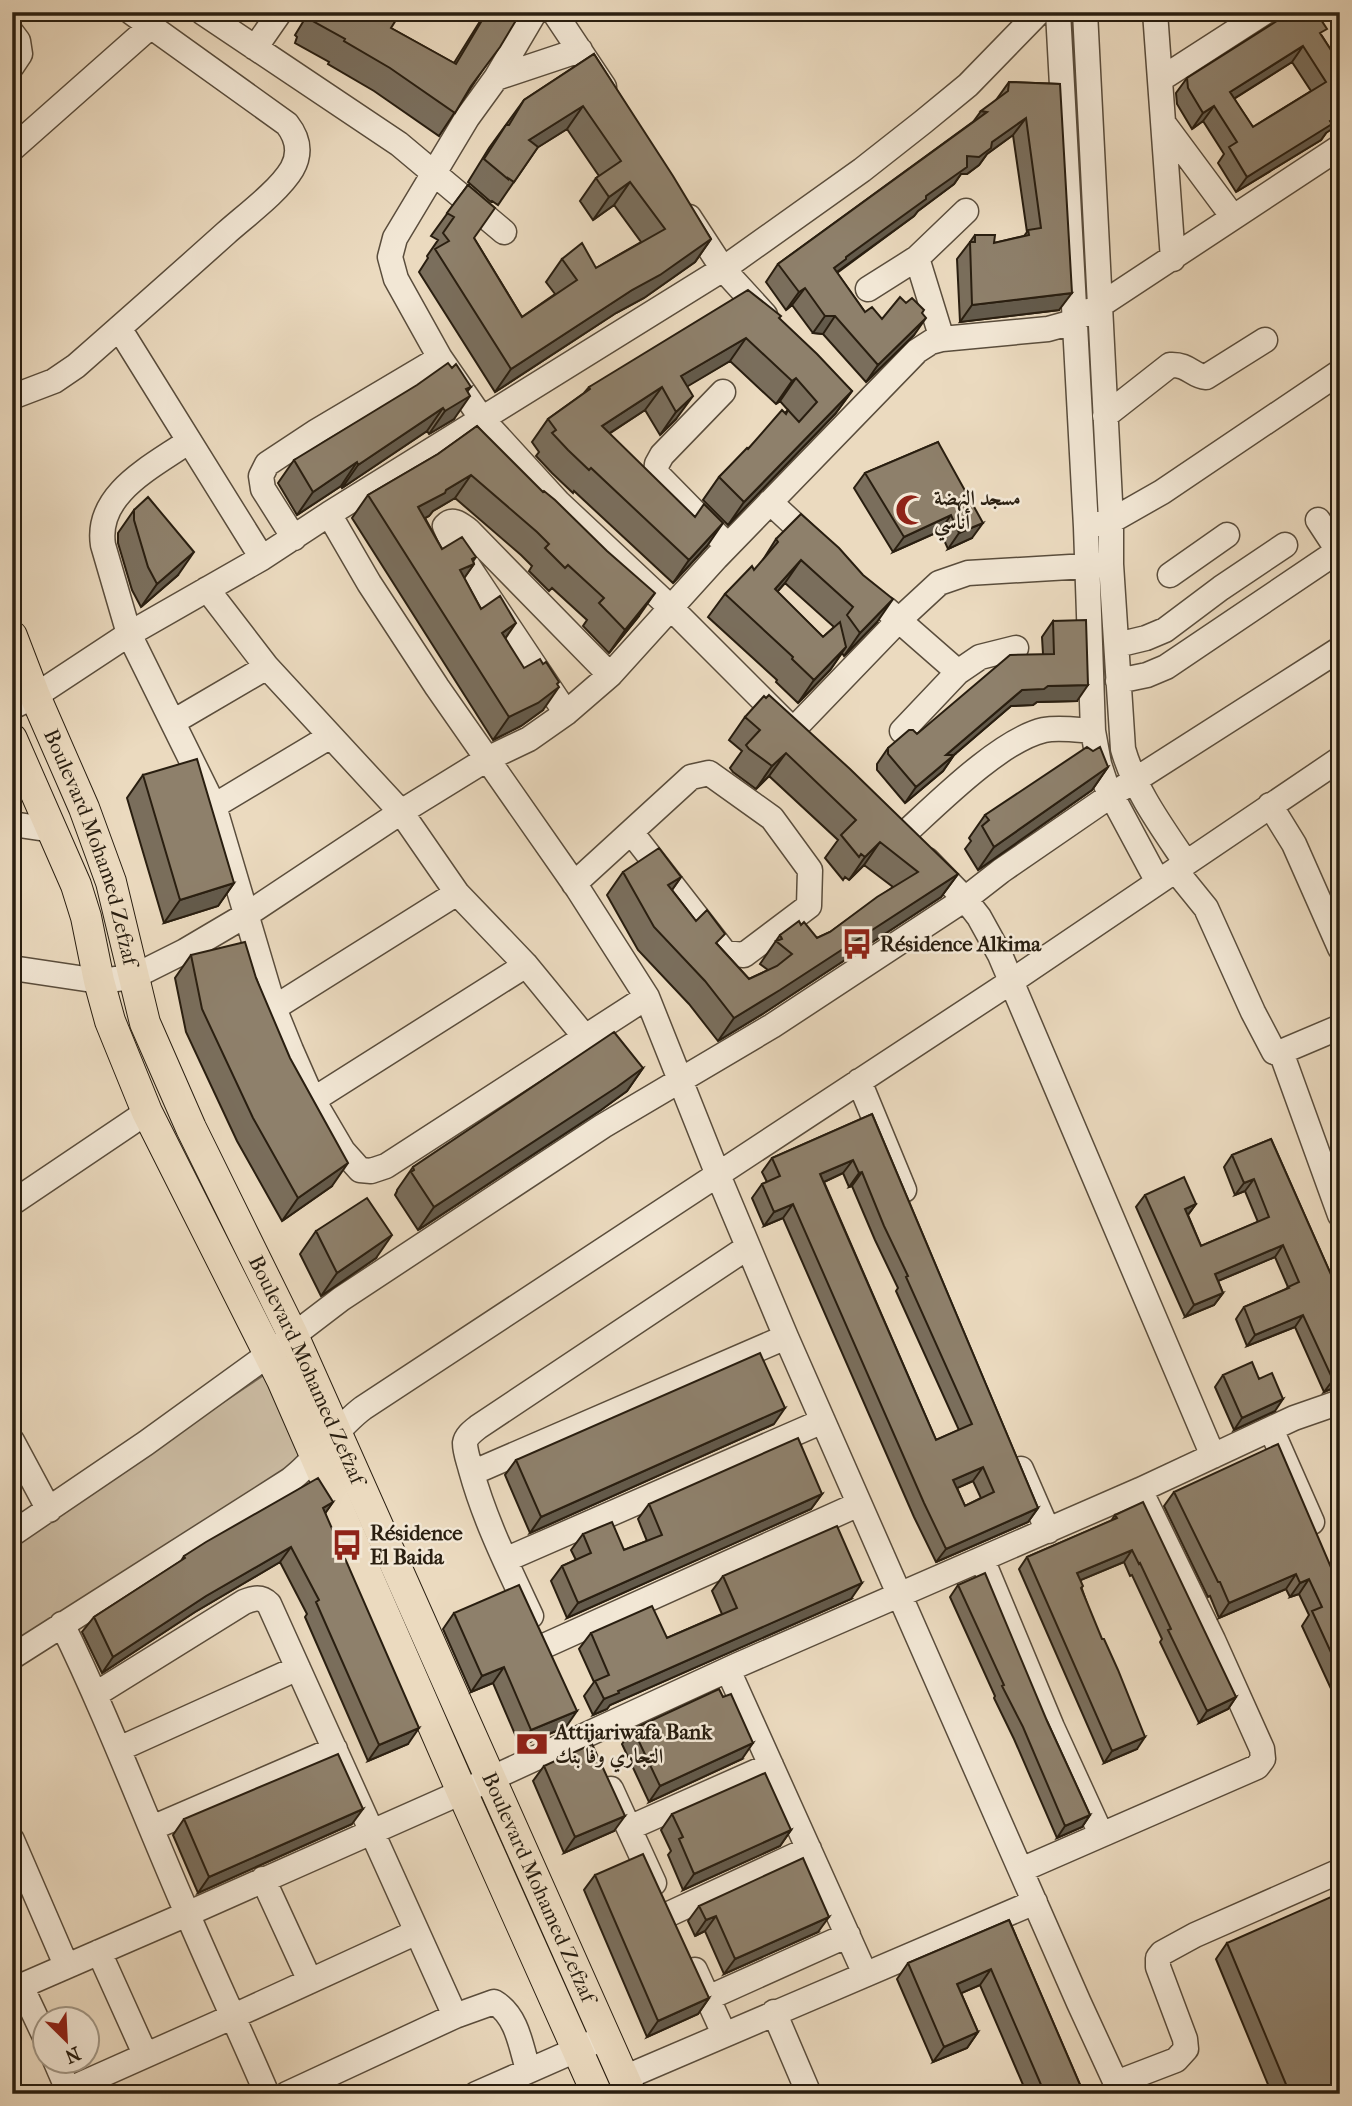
<svg xmlns="http://www.w3.org/2000/svg" width="1352" height="2106" viewBox="0 0 1352 2106" font-family="'IM FELL French Canon',Amiri,serif">
	<rect width="100%" height="100%" fill="#ebdabf"/>
	<filter id="stains"><feTurbulence type="fractalNoise" baseFrequency=".00286" numOctaves="4"/><feColorMatrix values="0 0 0 0 .2 0 0 0 0 .09 0 0 0 0 .02 0 0 0 .5 -.17"/></filter>
	<radialGradient id="worn" r=".72"><stop offset=".6" stop-color="#630" stop-opacity="0"/><stop offset="1" stop-color="#630" stop-opacity=".3"/></radialGradient>
	<path fill="#cabaa1" stroke="#7a6c58" stroke-width="2" d="M273 1369 316 1465 12 1666V1543Z"/>
	<g fill="none" stroke-linecap="round" stroke-linejoin="round">
		<defs>
			<path id="minor" d="M202 12 399 144 504 232
				M535 12 496 78 467 118 395 238 390 257 396 279 440 358 482 419 559 503 671 608 785 722
				M554 12 604 87
				M1058 12 1086 527 1093 731 1099 764 1106 785 1158 882
				M1085 12 1111 521V564L1123 749C1135 791 1162 827 1186 863
				M1155 12 1173 259
				M12 33 18 41 20 54 12 66
				M255 48 280 12
				M496 78 580 50
				M1161 79 1265 12
				M1164 124 1233 217
				M12 149 151 26
				M689 217 723 269 765 315
				M868 289 917 258
				M119 328 262 558
				M942 339 917 258 966 211
				M12 397 54 381 76 366C126 322 176 278 226 233 245 216 279 191 292 169 301 153 298 138 287 124L131 12
				M1105 416 1170 365C1189 364 1192 376 1206 377L1265 340
				M189 441C154 466 95 493 103 545L129 634 214 806 274 1008 291 1050 313 1100 343 1151 360 1170 371 1171 386 1166 647 997
				M770 502 815 544
				M329 514 369 583 437 687 578 889 647 997 718 1175 786 1337 1079 2003 1121 2094
				M1097 524 1111 521 1162 492 1340 372
				M294 538 263 489 261 476 267 464 317 431 440 358
				M720 538 656 473 657 464 662 455 723 392
				M1170 575 1227 535
				M207 589 267 667 401 812 457 893 526 965 585 1037
				M886 609 958 672
				M1117 645 1146 638 1165 630 1221 588 1285 545
				M1118 681 1147 675 1166 667 1329 557 1335 552V546L1318 520
				M12 707 35 696 129 634 262 558 329 514 723 269 862 170 923 122 968 85 1039 12
				M566 713 452 542 445 526C453 517 461 525 468 530L610 675
				M173 722 267 667
				M793 730 899 620 939 583 968 573 1103 565
				M902 731 958 672 980 657 1016 648
				M1270 805 1294 844 1340 948
				M214 806 329 737
				M12 824 53 830
				M902 836C936 805 1000 740 1044 730 1059 727 1078 730 1093 731
				M927 860 965 899 979 917 1000 955 1213 1456
				M1176 871 1206 908 1253 1012 1274 1052H1281L1340 1027
				M574 884 691 777 709 773 772 818 810 870 809 906 744 955 725 953 631 832
				M12 968 99 981 133 977 185 951 246 915 401 812 487 759 529 739 566 713 610 675 716 558 917 351 931 342 942 339 1048 329 1066 324 1099 306 1340 147
				M274 1008 457 893
				M1281 1052 1340 1215
				M859 1081 904 1190
				M313 1100 526 965
				M12 1203 147 1112
				M1271 1429 1312 1522
				M12 1441 49 1510
				M1021 1469 1048 1531
				M472 1473 786 1337
				M12 1534 146 1443 269 1354 341 1299 603 1126 772 1026 965 899 1001 871 1110 796 1340 649
				M982 1559 1052 1727 1101 1834
				M505 1560 823 1421
				M531 1616C509 1569 485 1521 471 1470 469 1462 465 1452 465 1443 466 1436 473 1431 478 1427L748 1247
				M62 1624C108 1718 145 1817 187 1913 213 1974 241 2033 267 2094
				M544 1646 859 1504
				M12 1657 290 1480C318 1459 336 1428 363 1408L1012 981 1340 759
				M728 1670 865 1974
				M96 1694 244 1602C254 1598 261 1596 269 1604L455 2016
				M119 1749 298 1668
				M611 1789 654 1883
				M152 1828 335 1749
				M629 1828 771 1765
				M12 1840 66 1965
				M1021 1870 1257 1767 1263 1759 1262 1749 1213 1640 1140 1490
				M263 1879 310 1981
				M669 1914 809 1849
				M99 1952 145 2054
				M695 1970 724 2034
				M21 1986 46 2039
				M12 1990 187 1914 462 1792 738 1665 1140 1490 1294 1418 1340 1402
				M708 1998 848 1935
				M774 2012 809 2094
				M55 2060 68 2090
				M624 2078 1035 1902
				M1116 2083 1176 2060 1186 2049 1185 2039 1158 1967V1958L1162 1953 1195 1935 1340 1871
				M59 2094 234 2016 417 1932
				M287 2094 455 2016 494 2002C517 2015 521 2046 528 2070
				M476 2094 592 2043"/>
			<g id="major">
				<path id="s1" d="M12 636 35 696 84 808 111 882 145 1023 191 1128 293 1335 631 2094"/>
				<path d="M12 739 76 885 86 917 99 981 110 1021 147 1112 282 1380 462 1792 597 2094"/>
			</g>
		</defs>
		<use href="#minor" stroke="#5a4d3c" stroke-width="27"/>
		<use href="#major" stroke="#291e10" stroke-width="32"/>
		<use href="#minor" stroke="#f2e7d5" stroke-width="24"/>
		<use href="#major" stroke="#ebdabf" stroke-width="30"/>
	</g>
	<path fill="#7a6e5c" stroke="#291e10" stroke-width="2" fill-rule="evenodd" d="M309 12H369L391 28 454 63 482 18 473 12H521L439 136 374 91 328 64 329 62 295 43 297 37 295 35Z
		M1322 36 1336 58 1326 133 1321 140 1236 192 1218 163 1224 154 1203 121 1192 129 1177 104 1176 93 1187 78ZM1292 62 1311 91 1253 127 1234 99Z
		M594 54 711 239 695 262 644 298 616 313 495 392 419 272 428 258 427 256 438 240 431 236 468 185 474 238 522 317 555 294 546 282 562 259 596 268 641 242 614 205 593 220 580 201 596 178 599 176 567 129 538 147 498 205 492 201 491 202 468 182 489 148 524 100Z
		M1009 82 1060 84 1059 310 960 322 957 259 970 242 975 235 994 243 1024 236 1027 232 1013 135 987 154 979 165 967 174H961L954 184 918 211 914 216 837 273 865 312 882 319 906 303 922 313 914 335 866 382 823 334 813 333 792 305 786 310 766 282 778 264 974 121 996 100Z
		M779 319 852 391 835 414 728 525 703 500 719 477 788 410 780 401 776 404 730 361 687 386 676 419 660 435 645 410 609 434 707 546 673 583 574 491 573 493 552 473 536 456 539 452 532 442 548 419 584 393 589 387Z
		M467 391 454 419 429 434 427 431 342 488 341 486 297 515 278 483 294 460Z
		M477 426 639 616 609 653 583 626 587 620 552 588 549 591 529 571 532 566 521 555 455 498 433 511 429 516 425 518 442 549 473 561 474 564 464 578 481 609 505 638 543 710 521 726 493 740 352 518 368 495 438 454Z
		M938 442 972 538 948 549 940 531 893 552 854 488 865 473Z
		M134 510 178 575 141 607 132 590 118 543V533Z
		M776 539 877 622 844 656 842 653 830 670 798 703 776 682 777 680 708 617 725 594 754 570 761 563ZM785 583 834 627 823 637 777 592Z
		M1053 621 1077 701 1037 702 1033 705 1011 706 954 755 943 771 905 803 877 770V764L888 748 917 734 1043 654 1042 637Z
		M745 717 958 874 941 897 764 1013 718 1041 689 1004 638 950 607 895 623 872 681 877 672 890 696 921 749 979 768 970 760 964 780 935 801 925 817 938 830 932 893 887 864 865 849 880 845 877 843 880 825 858 838 840 769 776 756 789 733 772 730 768 742 751 729 740Z
		M1108 767 1092 790 978 870 965 849 971 841 969 838 985 815Z
		M143 775 234 883 218 906 164 923 127 798Z
		M191 955 256 978 332 1186 282 1221 237 1141 186 1032 175 978Z
		M643 1068 627 1091 601 1110 420 1229 418 1230 395 1195 397 1191V1190L413 1167Z
		M872 1114 1038 1508 1028 1522 936 1562 914 1517 783 1218 764 1226 752 1198 762 1184 767 1182 762 1172 772 1158ZM843 1173 849 1187 852 1186 875 1240 898 1288 896 1291 959 1430 936 1440 824 1182ZM973 1481 981 1498 965 1506 957 1488Z
		M1271 1139 1340 1295V1385L1324 1392 1295 1327 1247 1346 1236 1319 1244 1307 1286 1289 1288 1287 1275 1257 1218 1281 1223 1293 1214 1305 1185 1317 1136 1207 1145 1195 1196 1204 1188 1215 1201 1246 1258 1222 1245 1191 1235 1195 1224 1167 1232 1155Z
		M316 1231 376 1258 321 1296 300 1254Z
		M1223 1375 1259 1379 1275 1411 1234 1430 1215 1387Z
		M774 1424 530 1533 505 1475 516 1460Z
		M1174 1492 1336 1579 1340 1582V1703L1338 1704 1302 1626 1309 1615 1299 1594 1290 1597 1286 1589 1219 1618 1210 1596 1208 1597 1164 1506Z
		M822 1494 811 1509 567 1618 551 1581 562 1566 576 1560 571 1550 583 1534 624 1550 647 1541 638 1519 649 1504Z
		M333 1502 325 1513 408 1744 368 1761 305 1617 307 1614 280 1562 195 1612 102 1673 82 1632 94 1617 181 1561 184 1556Z
		M1115 1515 1236 1697 1228 1709 1199 1723 1160 1642 1162 1639 1132 1575 1130 1576 1124 1562 1080 1580 1082 1589 1137 1749 1104 1763 1019 1569 1027 1557 1111 1521Z
		M723 1576 851 1599 610 1705 607 1709 593 1715 584 1696 594 1682 579 1649 591 1633 667 1638 722 1614 712 1591Z
		M958 1585 1047 1721 1090 1815 1082 1827 1057 1838 1014 1739 994 1698 995 1696 950 1597Z
		M454 1613 566 1727 520 1746 493 1683 471 1692 443 1629Z
		M633 1729 742 1759 649 1802 622 1744Z
		M544 1766 614 1831 564 1853 533 1781Z
		M672 1814 791 1830 780 1846 683 1890 668 1855 671 1851 661 1830Z
		M184 1819 352 1824 198 1893 173 1835Z
		M595 1875 709 1998 698 2014 647 2037 584 1890Z
		M699 1906 818 1932 724 1974 705 1931 695 1936 688 1921Z
		M1009 1920 1084 2094H1027L980 1985 961 1993 978 2032 967 2048 933 2062 897 1979 908 1963Z
		M1227 1943 1340 2094H1272L1216 1959Z"/>
	<path fill="#635a4b" stroke="#291e10" stroke-width="2" d="M1303 46 1292 62 1219 108 1230 92Z
		M583 106 567 129 513 163 529 140Z
		M1214 106 1203 121 1192 129 1203 113Z
		M981 111 987 112 968 129Z
		M1340 115V124L1326 133 1321 140 1236 192 1247 177Z
		M1026 118 1013 135 987 154 979 165 967 174H961L954 184 918 211 914 216 837 272 834 277V268L846 257 967 156 992 142Z
		M630 182 614 205 593 220 609 197Z
		M711 239 695 262 644 298 616 313 495 392 511 369 632 290Z
		M805 288 792 305 786 310 799 292Z
		M1072 293 1059 310 960 322 972 305Z
		M825 316H835L823 334 813 333Z
		M926 318 914 335 866 382 878 365Z
		M746 338 730 361 668 398 681 376Z
		M796 378 780 401 776 404 792 381Z
		M471 387 460 401 470 396 454 419 429 434 445 411 466 389Z
		M662 387 645 410 585 449 602 426Z
		M852 391 835 414 728 525 744 502Z
		M693 396 676 419 660 435 676 412Z
		M443 408 427 431 342 488 358 465Z
		M357 462 341 486 297 515 313 492Z
		M471 475 455 498 433 511 429 516 402 530 418 507Z
		M951 515 940 531 893 552 904 537Z
		M723 523 707 546 673 583 689 560Z
		M983 523 972 538 948 549 959 533Z
		M194 552 178 575 141 607 157 584Z
		M476 557 470 566 474 564 458 587 460 570Z
		M801 560 785 583 759 612 775 589Z
		M655 593 639 616 609 653 625 630Z
		M893 599 877 622 844 656 860 633Z
		M516 623 500 646 502 633Z
		M846 647 830 670 798 703 814 680Z
		M1088 685 1077 701 1037 702 1033 705 1011 706 935 771 946 755 1022 690 1048 686Z
		M559 687 543 710 521 726 493 740 509 717Z
		M786 753 769 776 756 789 772 766Z
		M954 755 943 771 905 803 916 787Z
		M1108 767 1092 790 978 870 994 847Z
		M880 842 864 865 849 880 865 857Z
		M958 874 941 897 764 1013 718 1041 734 1018Z
		M681 877 665 900 668 885Z
		M234 883 218 906 164 923 180 900Z
		M643 1068 627 1091 601 1110 418 1230 434 1207Z
		M853 1160 843 1173 811 1188 820 1174Z
		M348 1163 332 1186 282 1221 298 1198Z
		M862 1172 852 1186 849 1187 859 1173Z
		M1254 1179 1245 1191 1235 1195 1244 1183Z
		M793 1204 783 1218 764 1226 774 1212Z
		M1196 1204 1187 1216 1185 1209Z
		M392 1235 376 1258 321 1296 337 1273Z
		M1283 1245 1275 1257 1206 1286 1215 1274Z
		M1223 1293 1214 1305 1185 1317 1194 1305Z
		M1303 1315 1295 1327 1247 1346 1255 1335Z
		M1340 1377V1385L1324 1392 1333 1380Z
		M1283 1399 1275 1411 1234 1430 1242 1418Z
		M785 1408 774 1424 530 1533 541 1517Z
		M983 1467 973 1481 944 1494 953 1480Z
		M822 1494 811 1509 567 1618 578 1603Z
		M333 1502 322 1518 323 1508Z
		M1038 1508 1028 1522 936 1562 946 1549Z
		M291 1547 280 1562 195 1612 102 1673 113 1657 206 1596Z
		M1132 1550 1124 1562 1069 1585 1077 1573Z
		M1296 1574 1286 1589 1219 1618 1229 1603Z
		M1309 1579 1299 1594 1290 1597 1300 1583Z
		M862 1583 851 1599 610 1705 607 1709 593 1715 604 1699 618 1691Z
		M504 1667 493 1683 471 1692 482 1676Z
		M1236 1697 1228 1709 1199 1723 1207 1711Z
		M577 1711 566 1727 520 1746 531 1730Z
		M419 1728 408 1744 368 1761 379 1745Z
		M1145 1737 1137 1749 1104 1763 1112 1751Z
		M753 1743 742 1759 649 1802 660 1786Z
		M363 1809 352 1824 198 1893 209 1877Z
		M1090 1815 1082 1827 1057 1838 1065 1826Z
		M625 1816 614 1831 564 1853 575 1837Z
		M791 1830 780 1846 683 1890 694 1874Z
		M716 1916 705 1931 695 1936 706 1920Z
		M829 1917 818 1932 724 1974 735 1959Z
		M991 1969 980 1985 946 2000 957 1984Z
		M709 1998 698 2014 647 2037 658 2021Z
		M978 2032 967 2048 933 2062 944 2047Z"/>
	<path fill="#8e806b" stroke="#291e10" stroke-width="2" fill-rule="evenodd" d="M311 12H369L371 14 372 12H401L391 28 456 64 487 12H521L500 47 471 86 455 113 390 68 344 41 345 39 311 20 314 14Z
		M1291 12H1316L1327 29 1320 33 1336 58 1337 57 1340 61V115L1330 121 1332 124 1247 177 1229 147 1237 142 1214 106 1203 113 1188 88 1187 78ZM1303 46 1326 82 1253 127 1230 92Z
		M594 54 673 176 711 239 660 275 632 290 511 369 435 249 449 241 443 233 454 217 447 213 468 185 495 208 474 238 522 317 577 280 562 259 582 243 596 268 665 229 630 182 609 197 596 178 621 161 583 106 529 140 538 147 514 182 508 178V179L484 159 506 125H509L524 100Z
		M1009 82 1060 84 1072 293 972 305 970 242H975V235H995L994 243 1029 235 1028 230 1041 228 1026 118 992 142 991 148 979 157 967 156V167L926 196V199L846 257V259L834 268 865 312 872 307 882 319 900 297 906 303 912 298 924 310 922 313 926 318 878 365 835 316H825L805 288 799 292 778 264 987 112 981 111 1008 91Z
		M748 290 781 316 779 318 817 354 852 391 744 502 719 477 747 448 748 449 782 410 786 414 788 410 799 422 817 402 796 378 792 381 746 338 681 376 693 396 676 412 662 387 602 426 695 517 704 504 723 523 689 560 591 468 589 470 568 450 552 433 556 430 548 419 590 389 589 387Z
		M448 363 452 368 456 364 471 387 466 389 470 396 445 411 443 408 358 465 357 462 313 492 294 460 417 385Z
		M477 426 543 492 544 491 555 500 607 551 655 593 625 630 599 603 604 598 568 565 565 568 545 548 549 544 537 532 471 475 446 490 445 493 418 507 442 549 462 537 476 557 472 559 474 564 460 570 481 609 500 596 516 623 502 633 524 668 540 659 543 664 546 662 559 682 557 684 559 687 538 703 509 717 368 495 438 454Z
		M938 442 983 523 959 533 951 515 904 537 865 473Z
		M148 497 194 552 157 584 148 567 134 520V510Z
		M801 514 839 548 863 575 893 599 860 633 847 615 853 607 801 560 775 589 823 637 840 622 846 647 814 680 792 659 793 657 725 594 752 566 754 570 778 542 776 539Z
		M1086 620 1088 685 1048 686 1044 689 1022 690 946 755H954L916 787 888 754V748L909 730H913L917 734 1010 655 1054 654 1053 621Z
		M769 695 850 769 958 874 780 990 734 1018 705 981 654 927 623 872 659 848 681 877 668 885 696 921 707 910 725 934 716 943 749 979 777 966 792 954 776 941 782 939 780 935 799 921 801 925 804 922 817 938 830 932 877 897 918 872 880 842 865 857 861 854 859 857 841 835 856 820 786 753 772 766 749 749 746 745 760 730 745 717 764 696 766 698Z
		M1087 747 1093 751 1100 747 1108 767 994 847 982 826 989 820 985 815Z
		M197 759 234 883 180 900 143 775Z
		M245 942 256 978 290 1058 348 1163 298 1198 253 1118 202 1009 191 955Z
		M614 1032 643 1068 617 1087 434 1207 411 1172 414 1170 413 1167Z
		M872 1114 1038 1508 946 1549 924 1503 793 1204 774 1212 762 1184 780 1176 772 1158ZM853 1160 859 1173 862 1172 884 1226 908 1276 906 1277 972 1424 936 1440 820 1174ZM983 1467 994 1492 965 1506 953 1480Z
		M1271 1139 1340 1295V1377L1333 1380 1303 1315 1255 1335 1244 1307 1289 1288 1288 1287 1299 1282 1283 1245 1215 1274 1223 1293 1194 1305 1145 1195 1184 1177 1196 1204 1185 1209 1201 1246 1269 1217 1254 1179 1244 1183 1232 1155Z
		M367 1198 392 1235 337 1273 316 1231Z
		M760 1353 785 1408 541 1517 516 1460Z
		M1252 1362 1259 1379 1272 1373 1283 1399 1242 1418 1223 1375Z
		M798 1438 822 1494 578 1603 562 1566 591 1553 583 1534 612 1522 624 1550 662 1535 649 1504Z
		M1278 1444 1336 1579 1340 1582V1672L1312 1611 1322 1607 1309 1579 1300 1583 1296 1574 1229 1603 1220 1582H1218L1174 1492Z
		M318 1478 333 1502 323 1508 419 1728 379 1745 316 1602 319 1600 291 1547 206 1596 113 1657 94 1617 185 1558 184 1556 206 1542Z
		M1143 1502 1236 1697 1207 1711 1168 1630 1171 1629 1140 1563 1139 1564 1132 1550 1077 1573 1083 1586 1081 1588 1102 1639H1104L1118 1670 1145 1737 1112 1751 1027 1557 1117 1518 1115 1515Z
		M837 1526 862 1583 618 1691 619 1693 604 1699 595 1681 609 1675 591 1633 652 1606 667 1638 737 1608 723 1576Z
		M985 1573 1047 1721 1090 1815 1065 1826 1023 1727 1002 1686 1004 1685 958 1585Z
		M519 1585 577 1711 531 1730 504 1667 482 1676 454 1613Z
		M719 1689 723 1697 731 1694 753 1743 660 1786 633 1729Z
		M592 1744 625 1816 575 1837 544 1766Z
		M338 1754 363 1809 209 1877 184 1819Z
		M765 1773 791 1830 694 1874 679 1839 683 1837 672 1814Z
		M643 1854 709 1998 658 2021 595 1875Z
		M803 1858 829 1917 735 1959 716 1916 706 1920 699 1906Z
		M1340 1893V2094H1290L1227 1943Z
		M1009 1920 1084 2094H1045L991 1969 957 1984 978 2032 944 2047 908 1963Z"/>
	<defs>
		<symbol id="mosque-bare" viewBox="-9 -9 18 18"><path d="M3.5-4.9A6 6 0 1 0 3.5 4.9A5 5 0 1 1 3.5-4.9Z" fill="#8f2418" stroke="#f2e7d5" stroke-width="2.5" paint-order="stroke"/></symbol>
		<symbol id="bus-bare" viewBox="-9 -9 18 18"><path d="M-5-6H5V4H4V6H2V4H-2V6H-4V4H-5ZM-3.5-4V0h7V-4ZM-3.5 1.2v1.5H-2V1.2ZM2 1.2v1.5H3.5V1.2Z" fill="#8f2418" stroke="#f2e7d5" stroke-width="2.5" paint-order="stroke"/></symbol>
		<symbol id="bank-bare" viewBox="-9 -9 18 18"><path d="M-6-4H6V4H-6ZM0-2.3a2.3 2.3 0 1 0 0 4.6a2.3 2.3 0 1 0 0-4.6Z" fill="#8f2418" stroke="#f2e7d5" stroke-width="2.5" paint-order="stroke"/></symbol>
	</defs>
	<g fill-rule="evenodd">
		<use href="#mosque-bare" x="889" y="488" width="44" height="44"/>
		<use href="#bus-bare" x="835" y="922" width="44" height="44"/>
		<use href="#bus-bare" x="325" y="1523" width="44" height="44"/>
		<use href="#bank-bare" x="510" y="1722" width="44" height="44"/>
	</g>
	<g text-anchor="middle" dominant-baseline="central" stroke-width="5" stroke-linejoin="round" paint-order="stroke">
		<g font-size="21" font-weight="bold" fill="#291e10" stroke="#f2e7d5" text-anchor="start">
			<text x="934" y="498">مسجد النهضة<tspan x="934" dy="24">أناسي</tspan></text>
			<text x="880" y="944">Résidence Alkima</text>
			<text x="370" y="1533">Résidence<tspan x="370" dy="24">El Baida</tspan></text>
			<text x="555" y="1732">Attijariwafa Bank<tspan x="555" dy="24">التجاري وفا بنك</tspan></text>
		</g>
		<g font-size="21" fill="#291e10" stroke="#f2e7d5">
			<text stroke="none"><textPath href="#s1" startOffset="226">Boulevard Mohamed Zefzaf</textPath></text>
			<text stroke="none"><textPath href="#s1" startOffset="793">Boulevard Mohamed Zefzaf</textPath></text>
			<text stroke="none"><textPath href="#s1" startOffset="1360">Boulevard Mohamed Zefzaf</textPath></text>
		</g>
	</g>
	<rect width="1352" height="2106" fill="none" stroke="#ebdabf" stroke-width="42"/>
	<rect x="14" y="14" width="1324" height="2078" fill="none" stroke="#291e10" stroke-width="3.5"/>
	<rect x="21" y="21" width="1310" height="2064" fill="none" stroke="#291e10" stroke-width="2"/>
	<g transform="translate(66 2040) rotate(156)"><circle r="33" fill="#f2e7d5" stroke="#a29786" stroke-width="2"/>
	<path d="M0-5L12 26L0 18L-12 26Z" fill="#8f2418"/>
	<text y="-10" font-size="19" font-weight="bold" text-anchor="middle" fill="#291e10">N</text>
	</g>
	<rect width="100%" height="100%" filter="url(#stains)"/>
	<rect width="100%" height="100%" fill="url(#worn)"/>
</svg>
